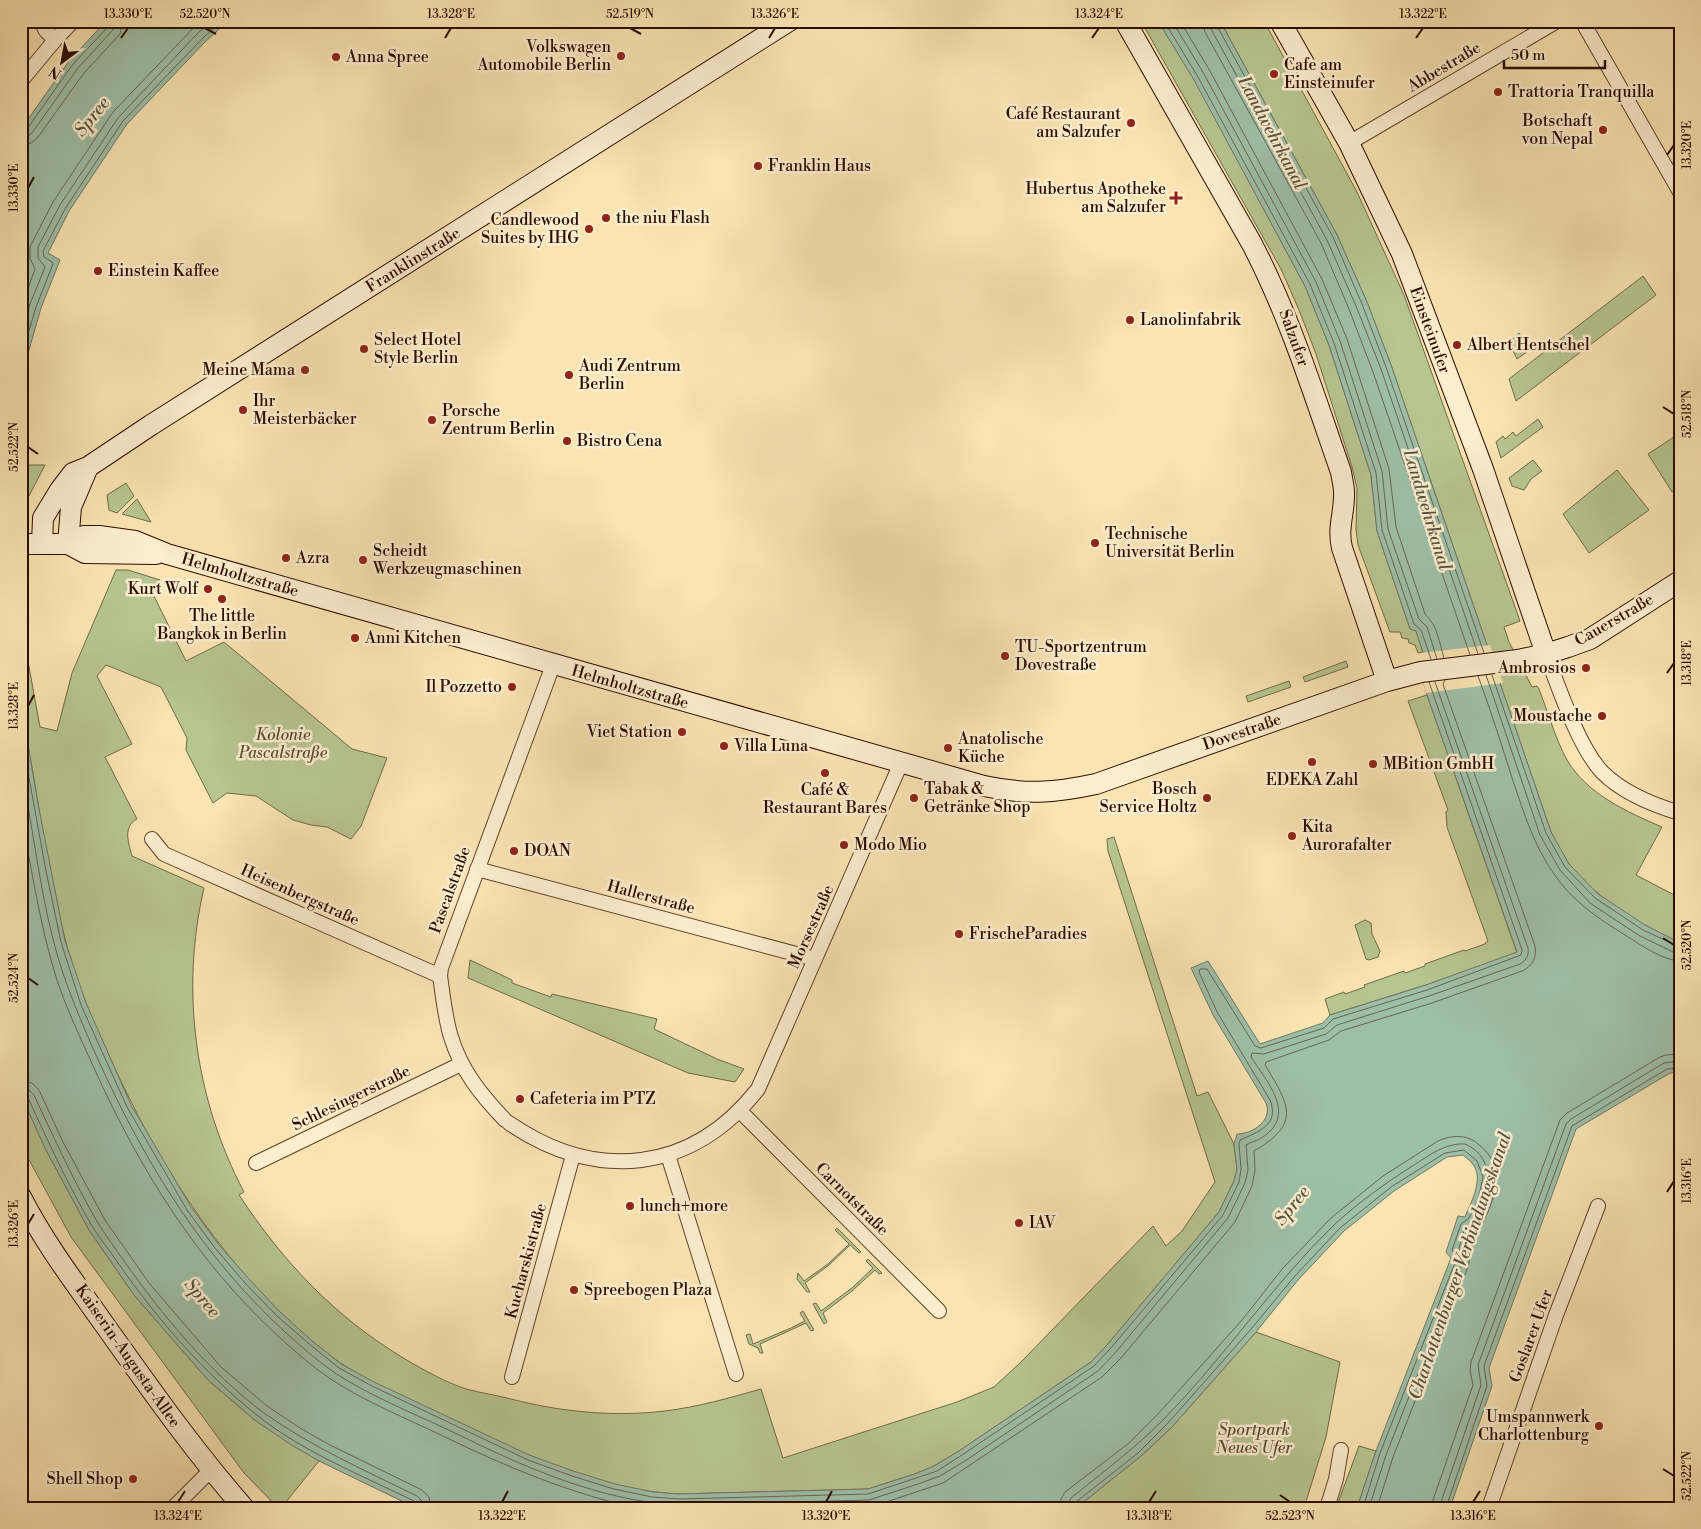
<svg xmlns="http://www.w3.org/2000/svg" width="1701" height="1529" viewBox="0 0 1701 1529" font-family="'Libre Bodoni',serif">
	<rect width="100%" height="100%" fill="#f9e4b2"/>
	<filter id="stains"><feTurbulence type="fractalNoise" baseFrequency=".004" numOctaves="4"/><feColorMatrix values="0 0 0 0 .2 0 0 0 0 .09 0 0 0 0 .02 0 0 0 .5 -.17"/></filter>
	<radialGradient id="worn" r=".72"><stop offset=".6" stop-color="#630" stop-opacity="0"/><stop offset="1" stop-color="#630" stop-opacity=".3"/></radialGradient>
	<path fill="#b7c591" stroke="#716948" d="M1141 21H1158L1194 79 1305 286 1329 345 1371 475 1377 531 1410 629 1416 631 1423 652 1418 653 1415 645 1409 643 1408 639 1402 638 1400 632H1390L1358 545 1356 529 1357 488 1352 467 1316 354 1299 310 1281 269Z
		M1220 21H1264L1357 192 1404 295 1520 621 1504 627 1509 642 1532 687 1537 686 1539 689C1548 712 1555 738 1567 760 1587 794 1627 812 1662 827L1636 875 1680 898V943C1639 923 1599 901 1570 865 1562 855 1557 843 1551 832L1391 365 1367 302 1337 235Z
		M1643 276 1656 295 1516 401 1509 379Z
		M1519 333 1531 349 1517 359 1509 342Z
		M1538 419 1543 427 1501 458 1496 442 1503 436 1505 439 1513 432 1516 436Z
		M1680 433V487L1672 492 1648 454Z
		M1533 460 1542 471 1531 479 1524 490 1512 486 1509 478Z
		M21 465H45L29 496 21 495Z
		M1617 470 1649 510 1589 553 1563 514Z
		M126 483 134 496 117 513 109 510 107 495Z
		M137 499 151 522 122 514Z
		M116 570H128L160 580 151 590 186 661 224 642 352 749 387 758 361 826 351 839 327 827 311 825 293 820 256 796 227 793 213 803 186 750 187 738 161 687 106 665 97 676 132 744 105 757 137 819C122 827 129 844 132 856L204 888C180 991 195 1099 244 1192L239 1195C284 1263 335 1317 405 1359 424 1370 445 1382 466 1389 481 1393 496 1395 511 1399 561 1412 613 1417 665 1411 698 1407 729 1398 761 1389L783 1458 957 1402 994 1387 1021 1362 1153 1226 1166 1246 1182 1231 1215 1182 1108 851 1107 839 1114 837 1197 1096 1208 1092 1234 1144 1237 1169 1234 1181 1219 1212 1107 1345 1091 1362 959 1451 934 1466 915 1474 868 1489 678 1494C603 1490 529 1457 462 1424 417 1402 363 1382 324 1351 229 1275 162 1172 112 1062 99 1033 85 1004 75 973 55 911 45 844 34 779 30 753 23 728 21 702 19 676 21 649 21 623L40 727 57 731 72 673Z
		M1346 661 1348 667 1305 682 1303 677Z
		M1289 681 1291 687 1248 702 1246 696Z
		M1427 695 1517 953 1426 985 1330 1015 1325 999 1344 992 1345 994 1365 987 1364 985 1404 971 1405 973 1425 966V964L1464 950 1465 951 1485 944V943L1488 941 1447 827 1446 812 1448 810 1408 701Z
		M1365 920 1371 923 1372 934 1380 951 1378 957 1369 960 1366 959 1355 925Z
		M470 960 512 980V983L551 997 552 994 657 1019 654 1029 717 1059 744 1069 735 1082 688 1073 468 978Z
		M21 1095 46 1150 89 1230 134 1295 208 1380 256 1421 319 1461 281 1508H278L244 1473 71 1237 21 1145Z
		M837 1228 861 1252 859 1253 850 1245 829 1265 805 1283 810 1292H807L797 1279 798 1273 804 1281 828 1264 849 1244 835 1230Z
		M868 1259 882 1273 879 1274 875 1270 852 1291 823 1313 827 1322 824 1324 813 1304 816 1303 821 1311 852 1288 873 1268 866 1261Z
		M803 1311 814 1330 811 1331 806 1323 760 1344 763 1353H760L758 1348 749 1344 746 1335 750 1334 753 1344 791 1328 805 1321 800 1313Z
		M1256 1332 1340 1362 1326 1437 1304 1508H1076L1141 1456 1172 1427Z
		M1359 1446 1376 1451 1357 1508H1336Z"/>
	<path fill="#9ebfa8" stroke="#707865" d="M106 21H228L205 42 127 124 69 211 48 253 60 260 41 308 21 378V129L69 61Z
		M1158 21H1220L1337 235 1367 302 1391 365 1551 832 1569 864 1598 894 1645 925 1680 943V1072L1670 1073 1576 1129 1489 1368 1492 1386 1450 1508H1357L1376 1451 1451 1258 1446 1252 1458 1216 1465 1217C1471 1202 1485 1178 1472 1163 1470 1160 1466 1158 1463 1155L1447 1157 1394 1191 1344 1231 1298 1280 1256 1332 1172 1427 1141 1456 1076 1508H416L319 1461 290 1444 256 1421 208 1380 134 1295 89 1230 46 1150 21 1095V702L38 804 65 941 86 1003 131 1105 191 1207 219 1245 249 1279 279 1311 311 1340 341 1364 374 1382 529 1455 573 1471 615 1484 653 1492 678 1494 868 1489 915 1474 934 1466 959 1451 1091 1362 1107 1345 1219 1212 1234 1181 1237 1169 1234 1144 1237 1134C1253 1134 1273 1120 1266 1103L1213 1015 1191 968 1208 961 1260 1044 1323 1023 1330 1015 1426 985 1517 952 1427 695 1421 673 1429 671 1416 631 1410 629 1377 531 1371 475 1329 345 1305 286 1194 80Z"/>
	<path fill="#f9e4b2" d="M1490 645 1503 683 1426 693 1420 670H1426L1420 653Z"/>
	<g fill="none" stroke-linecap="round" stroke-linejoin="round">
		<path stroke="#646654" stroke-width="1" d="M1164 21 1198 77 1310 284 1334 343 1376 473 1382 530 1414 624 1421 630 1431 659
			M1172 21 1204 74 1316 282 1340 341 1382 471 1388 529 1419 619 1427 627 1437 659
			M1180 21 1210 71 1322 279 1347 339 1389 469 1396 527 1425 614C1438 626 1439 642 1444 658
			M1202 21 1205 32 1321 243 1349 309 1373 372 1470 655
			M1210 21 1211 29 1327 240 1356 306 1381 369 1478 654
			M1216 21 1217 26 1333 237 1362 304 1386 367 1484 653
			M21 131 27 129 73 64 108 27 109 21
			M21 137 28 136 32 133 78 68 113 30 116 21
			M21 145 31 143 38 137 84 73 120 34 123 21
			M21 308 35 269 30 258V247L53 202 113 112 200 21
			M21 334 30 304 45 267 38 258V247L60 205 118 118 197 34 211 21
			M21 357 36 307 53 264 52 262 44 257 43 251 65 209 123 121 202 39 221 21
			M1486 675 1540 835 1560 870 1590 903 1614 919 1640 936 1673 952 1680 953
			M1492 675 1546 833 1565 867 1595 898 1643 930 1680 947
			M1478 676C1491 711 1502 746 1513 781 1524 813 1534 846 1554 874 1572 901 1599 919 1625 935 1639 944 1664 961 1680 961
			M21 734 46 871 61 942 81 1005 127 1107 187 1210 215 1248 245 1283 276 1315 308 1343 339 1368 372 1386 528 1460 572 1476 614 1489 652 1497 679 1499 868 1494 937 1471 962 1455 1094 1366 1110 1349 1223 1215 1239 1182 1241 1169 1239 1144 1240 1140C1258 1132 1280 1125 1270 1100L1217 1012 1199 972 1200 969H1207L1255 1046 1261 1048 1324 1028 1333 1019 1427 990 1521 955 1522 950 1429 682
			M21 769C33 827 39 886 54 943 65 985 82 1024 100 1064 146 1164 203 1257 285 1332 301 1346 317 1361 335 1373 372 1397 415 1414 455 1433 524 1467 600 1501 678 1505L869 1500 918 1484 940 1476 965 1461 1098 1371 1115 1353 1228 1218 1245 1183 1248 1170 1246 1145C1251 1142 1257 1141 1263 1137 1297 1114 1267 1082 1251 1057L1252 1053 1264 1054 1326 1034 1337 1025 1429 996 1520 964C1527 960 1529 955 1528 948L1435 682
			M21 815C32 870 40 927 57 980 67 1010 81 1039 94 1068 139 1168 197 1262 279 1337 295 1351 311 1366 329 1378 365 1402 406 1418 445 1437 507 1467 569 1493 636 1508
			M21 1081 32 1083 39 1090 63 1142 105 1220 149 1283 221 1367 267 1406 300 1428 328 1444 422 1490 429 1497 431 1508
			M21 1088 29 1090 34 1095C54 1138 74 1182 98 1223 106 1236 115 1248 124 1261 162 1315 210 1373 264 1413 312 1447 364 1470 417 1496L422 1501 423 1508
			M21 1095H25L28 1098C48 1141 68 1185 92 1226 100 1239 110 1251 118 1263 158 1320 204 1373 258 1416 305 1453 361 1475 414 1501L417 1508
			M861 1508 874 1506 943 1483 1102 1377 1121 1358 1235 1222 1252 1186 1255 1170 1254 1151C1302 1123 1289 1105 1265 1065L1266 1062 1329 1040 1341 1031 1432 1003 1522 971C1533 966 1537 957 1535 946L1445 690 1443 684 1445 680
			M1060 1508 1061 1499 1065 1492 1129 1443 1158 1414 1242 1320 1283 1268 1331 1218 1383 1176 1438 1141C1451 1135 1467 1134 1478 1144 1487 1151 1494 1160 1496 1172 1499 1186 1488 1216 1480 1227 1478 1230 1474 1232 1471 1235 1465 1244 1471 1254 1469 1264L1393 1457 1377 1508
			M1067 1508 1071 1498C1103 1472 1134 1449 1163 1420 1224 1358 1273 1284 1335 1224 1359 1202 1387 1182 1414 1165 1430 1155 1445 1143 1465 1144 1498 1158 1490 1198 1474 1222 1472 1226 1468 1226 1465 1229 1462 1234 1461 1243 1459 1248L1462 1256V1262L1386 1455 1369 1508
			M1073 1508 1076 1502 1138 1453 1168 1423 1252 1328 1294 1277 1340 1228 1391 1187 1445 1153 1464 1150 1477 1161 1483 1177 1478 1200 1469 1218 1461 1224 1452 1250 1456 1256V1260L1380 1453 1363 1508
			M1432 1508 1433 1500 1473 1385 1470 1370 1471 1362 1560 1120 1567 1113 1660 1057 1666 1055 1680 1054
			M1439 1508 1481 1385 1478 1365 1566 1124 1571 1119 1664 1063 1680 1061
			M1446 1508 1487 1386 1484 1366 1572 1126 1667 1069 1680 1068"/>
		<defs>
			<path id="street" d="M41 21 46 31 55 40
				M1582 21 1680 192
				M21 81 55 40 73 21
				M1349 143 1557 21
				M1546 654C1559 688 1578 746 1602 772 1622 792 1653 805 1680 813
				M152 839 164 854 440 976
				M477 869 815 959
				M740 1111 939 1311
				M505 1120C481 1095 461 1070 451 1037 445 1018 443 996 440 976L441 968 553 665
				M509 1123C596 1183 692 1173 758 1089L901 763
				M668 1155 736 1374
				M256 1163 461 1064
				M512 1377 573 1155
				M173 1508 211 1470
				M1327 1508 1336 1479 1341 1450
				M1489 1508 1556 1315 1598 1206"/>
			<path id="secondary" d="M1125 21 1252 244C1290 317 1314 395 1341 472 1342 479 1344 486 1344 492 1345 512 1337 527 1342 548L1387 681
				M1280 21 1349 143 1402 254 1483 469 1546 654
				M21 544H68L84 536H99L135 541 167 554 984 786C1026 795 1054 793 1096 784L1387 681 1421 672 1518 660 1546 654 1568 647 1590 639 1680 581
				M42 544 43 518 60 490 73 473 88 467 151 425 789 21
				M68 544 85 553 156 554
				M68 544 71 507 88 467
				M21 1197C44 1242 75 1283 104 1324 149 1387 193 1450 244 1508"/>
		</defs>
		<use href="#street" stroke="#5e432c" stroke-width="16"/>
		<use href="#secondary" stroke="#2b0d00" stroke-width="22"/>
		<use href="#street" stroke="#fbedcd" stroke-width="14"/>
		<use href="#secondary" stroke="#fbedcd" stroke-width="20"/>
	</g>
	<path fill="none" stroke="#2b0d00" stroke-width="2" d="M205 28 216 34M630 28 641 34M121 38 128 28M445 38 451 28M769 38 775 28M1092 38 1099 28M1416 38 1423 28M1667 155 1674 145M28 188 34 177M1663 407 1674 414M28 447 38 454M1667 673 1674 663M28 706 34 695M1663 938 1674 945M28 978 38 985M1667 1192 1674 1181M28 1224 34 1214M1663 1469 1674 1476M1280 1495 1290 1502M178 1502 185 1491M502 1502 508 1491M826 1502 832 1491M1149 1502 1156 1491M1473 1502 1480 1491"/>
	<g fill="#8f2418" stroke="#fbedcd" stroke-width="2">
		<circle cx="621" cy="56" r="5"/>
		<circle cx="336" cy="57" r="5"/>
		<circle cx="1274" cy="74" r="5"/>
		<circle cx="1498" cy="92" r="5"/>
		<circle cx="1131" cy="123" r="5"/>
		<circle cx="1603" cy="130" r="5"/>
		<circle cx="758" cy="166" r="5"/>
		<path d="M1173.5 190.5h5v5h5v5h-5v5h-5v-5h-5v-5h5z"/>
		<circle cx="606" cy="218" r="5"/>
		<circle cx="589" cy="229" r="5"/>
		<circle cx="98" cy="271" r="5"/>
		<circle cx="1130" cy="320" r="5"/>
		<circle cx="1457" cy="345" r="5"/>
		<circle cx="364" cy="349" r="5"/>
		<circle cx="305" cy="370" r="5"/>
		<circle cx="569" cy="375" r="5"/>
		<circle cx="243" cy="410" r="5"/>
		<circle cx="432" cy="420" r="5"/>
		<circle cx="567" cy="441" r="5"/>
		<circle cx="1095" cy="543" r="5"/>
		<circle cx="286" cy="558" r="5"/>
		<circle cx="363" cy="560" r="5"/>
		<circle cx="208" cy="589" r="5"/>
		<circle cx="222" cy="599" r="5"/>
		<circle cx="355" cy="638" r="5"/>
		<circle cx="1005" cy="656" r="5"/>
		<circle cx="1586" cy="668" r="5"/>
		<circle cx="512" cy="687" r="5"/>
		<circle cx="1602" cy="716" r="5"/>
		<circle cx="682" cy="732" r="5"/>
		<circle cx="724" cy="746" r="5"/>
		<circle cx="948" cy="748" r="5"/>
		<circle cx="1312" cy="762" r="5"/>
		<circle cx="1373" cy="764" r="5"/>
		<circle cx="825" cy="773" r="5"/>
		<circle cx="914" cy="798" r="5"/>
		<circle cx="1207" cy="798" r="5"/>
		<circle cx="1292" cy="836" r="5"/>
		<circle cx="844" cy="845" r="5"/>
		<circle cx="514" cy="851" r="5"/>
		<circle cx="959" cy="934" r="5"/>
		<circle cx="520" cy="1099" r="5"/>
		<circle cx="630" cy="1206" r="5"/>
		<circle cx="1019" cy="1223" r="5"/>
		<circle cx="574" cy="1290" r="5"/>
		<circle cx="1599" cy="1426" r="5"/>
		<circle cx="133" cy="1479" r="5"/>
	</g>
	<g text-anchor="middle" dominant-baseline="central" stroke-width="5" stroke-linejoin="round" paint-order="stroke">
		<g font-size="16" fill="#2b0d00" stroke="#fbedcd" text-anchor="start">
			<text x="611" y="47" text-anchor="end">Volkswagen<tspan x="611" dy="18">Automobile Berlin</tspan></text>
			<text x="346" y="57">Anna Spree</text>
			<text x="1284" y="65">Cafe am<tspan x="1284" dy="18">Einsteinufer</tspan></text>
			<text x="1508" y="92">Trattoria Tranquilla</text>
			<text x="1121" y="114" text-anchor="end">Café Restaurant<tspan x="1121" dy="18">am Salzufer</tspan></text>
			<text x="1593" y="121" text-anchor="end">Botschaft<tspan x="1593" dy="18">von Nepal</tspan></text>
			<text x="768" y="166">Franklin Haus</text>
			<text x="1166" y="189" text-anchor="end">Hubertus Apotheke<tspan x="1166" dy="18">am Salzufer</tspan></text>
			<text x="616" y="218">the niu Flash</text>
			<text x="579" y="220" text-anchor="end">Candlewood<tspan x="579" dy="18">Suites by IHG</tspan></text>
			<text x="108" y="271">Einstein Kaffee</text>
			<text x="1140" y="320">Lanolinfabrik</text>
			<text x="374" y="340">Select Hotel<tspan x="374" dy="18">Style Berlin</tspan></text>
			<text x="1467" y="345">Albert Hentschel</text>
			<text x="579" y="366">Audi Zentrum<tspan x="579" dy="18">Berlin</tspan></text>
			<text x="295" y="370" text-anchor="end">Meine Mama</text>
			<text x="253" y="401">Ihr<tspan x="253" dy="18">Meisterbäcker</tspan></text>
			<text x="442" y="411">Porsche<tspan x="442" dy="18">Zentrum Berlin</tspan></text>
			<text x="577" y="441">Bistro Cena</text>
			<text x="1105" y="534">Technische<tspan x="1105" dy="18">Universität Berlin</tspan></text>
			<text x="373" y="551">Scheidt<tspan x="373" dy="18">Werkzeugmaschinen</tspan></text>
			<text x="296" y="558">Azra</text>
			<text x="198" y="589" text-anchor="end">Kurt Wolf</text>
			<text x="222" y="616" text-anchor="middle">The little<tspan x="222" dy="18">Bangkok in Berlin</tspan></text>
			<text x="365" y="638">Anni Kitchen</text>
			<text x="1015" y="647">TU-Sportzentrum<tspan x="1015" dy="18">Dovestraße</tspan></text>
			<text x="1576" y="668" text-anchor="end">Ambrosios</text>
			<text x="502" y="687" text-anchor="end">Il Pozzetto</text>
			<text x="1592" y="716" text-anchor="end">Moustache</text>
			<text x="672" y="732" text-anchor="end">Viet Station</text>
			<text x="958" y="739">Anatolische<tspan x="958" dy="18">Küche</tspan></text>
			<text x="734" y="746">Villa Luna</text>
			<text x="1383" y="764">MBition GmbH</text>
			<text x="1312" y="780" text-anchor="middle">EDEKA Zahl</text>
			<text x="924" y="789">Tabak &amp;<tspan x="924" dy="18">Getränke Shop</tspan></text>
			<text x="1197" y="789" text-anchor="end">Bosch<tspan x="1197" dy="18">Service Holtz</tspan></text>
			<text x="825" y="790" text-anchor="middle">Café &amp;<tspan x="825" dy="18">Restaurant Bares</tspan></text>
			<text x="1302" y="827">Kita<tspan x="1302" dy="18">Aurorafalter</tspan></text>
			<text x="854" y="845">Modo Mio</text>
			<text x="524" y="851">DOAN</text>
			<text x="969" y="934">FrischeParadies</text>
			<text x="530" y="1099">Cafeteria im PTZ</text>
			<text x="640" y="1206">lunch+more</text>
			<text x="1029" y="1223">IAV</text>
			<text x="584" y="1290">Spreebogen Plaza</text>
			<text x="1589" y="1417" text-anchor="end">Umspannwerk<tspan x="1589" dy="18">Charlottenburg</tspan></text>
			<text x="123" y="1479" text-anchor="end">Shell Shop</text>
		</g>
		<g font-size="16" fill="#2b0d00" stroke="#fbedcd">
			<text transform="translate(1444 67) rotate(-31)">Abbestraße</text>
			<text transform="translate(413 260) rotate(-32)">Franklinstraße</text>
			<text transform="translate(1430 330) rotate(70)">Einsteinufer</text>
			<text transform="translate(1294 338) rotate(70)">Salzufer</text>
			<text transform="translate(240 575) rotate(16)">Helmholtzstraße</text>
			<text transform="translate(1614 620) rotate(-30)">Cauerstraße</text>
			<text transform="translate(630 687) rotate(16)">Helmholtzstraße</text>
			<text transform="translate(1242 732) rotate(-19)">Dovestraße</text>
			<text transform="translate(450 890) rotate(-70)">Pascalstraße</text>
			<text transform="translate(300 895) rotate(24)">Heisenbergstraße</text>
			<text transform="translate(651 897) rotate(15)">Hallerstraße</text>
			<text transform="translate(811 927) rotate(-66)">Morsestraße</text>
			<text transform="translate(351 1098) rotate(-26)">Schlesingerstraße</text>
			<text transform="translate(852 1199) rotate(45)">Carnotstraße</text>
			<text transform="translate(526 1261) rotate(-75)">Kucharskistraße</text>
			<text transform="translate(1531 1336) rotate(-70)">Goslarer Ufer</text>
			<text transform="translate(128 1356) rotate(55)">Kaiserin-Augusta-Allee</text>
		</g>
		<g font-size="16" font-style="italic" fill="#5c4d33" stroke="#fbedcd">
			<text x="283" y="735">Kolonie<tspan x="283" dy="18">Pascalstraße</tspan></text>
			<text x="1254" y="1430">Sportpark<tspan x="1254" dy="18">Neues Ufer</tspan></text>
		</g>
		<g font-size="18" font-style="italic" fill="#595443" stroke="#fbedcd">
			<text transform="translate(92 117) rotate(-51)">Spree</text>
			<text transform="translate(1272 133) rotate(62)">Landwehrkanal</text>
			<text transform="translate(1427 510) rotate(73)">Landwehrkanal</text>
			<text transform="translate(1292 1206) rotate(-51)">Spree</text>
			<text transform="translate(1460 1266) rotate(-71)">Charlottenburger Verbindungskanal</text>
			<text transform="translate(202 1298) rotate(50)">Spree</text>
		</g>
	</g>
	<rect width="1701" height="1529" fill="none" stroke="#f9e4b2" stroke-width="55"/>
	<g transform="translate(62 62) rotate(212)" stroke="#fbedcd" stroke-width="4" paint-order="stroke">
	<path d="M0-4L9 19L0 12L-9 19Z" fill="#2b0d00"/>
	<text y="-8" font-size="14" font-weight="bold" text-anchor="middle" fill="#2b0d00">N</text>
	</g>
	<path d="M1504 60v8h101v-8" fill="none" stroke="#2b0d00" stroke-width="2.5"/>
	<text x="1511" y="60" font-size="15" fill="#2b0d00" stroke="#fbedcd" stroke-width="4" paint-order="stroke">50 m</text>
	<rect x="28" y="28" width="1646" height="1474" fill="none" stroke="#2b0d00" stroke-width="2"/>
	<g font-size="12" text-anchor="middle" fill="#2b0d00">
		<text x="128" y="18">13.330°E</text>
		<text x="205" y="18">52.520°N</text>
		<text x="451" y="18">13.328°E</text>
		<text x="630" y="18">52.519°N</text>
		<text x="775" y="18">13.326°E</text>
		<text x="1099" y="18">13.324°E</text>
		<text x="1423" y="18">13.322°E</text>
		<text transform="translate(1687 145) rotate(-90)" y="4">13.320°E</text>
		<text transform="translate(14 188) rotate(-90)" y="4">13.330°E</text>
		<text transform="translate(1687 414) rotate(-90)" y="4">52.518°N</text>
		<text transform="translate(14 447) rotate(-90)" y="4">52.522°N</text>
		<text transform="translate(1687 663) rotate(-90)" y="4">13.318°E</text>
		<text transform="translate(14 706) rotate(-90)" y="4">13.328°E</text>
		<text transform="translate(1687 945) rotate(-90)" y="4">52.520°N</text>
		<text transform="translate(14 978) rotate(-90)" y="4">52.524°N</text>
		<text transform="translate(1687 1181) rotate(-90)" y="4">13.316°E</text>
		<text transform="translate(14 1224) rotate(-90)" y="4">13.326°E</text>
		<text transform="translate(1687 1476) rotate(-90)" y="4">52.522°N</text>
		<text x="178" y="1520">13.324°E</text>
		<text x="502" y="1520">13.322°E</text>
		<text x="826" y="1520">13.320°E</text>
		<text x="1149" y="1520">13.318°E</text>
		<text x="1290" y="1520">52.523°N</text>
		<text x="1473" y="1520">13.316°E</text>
	</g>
	<rect width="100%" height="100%" filter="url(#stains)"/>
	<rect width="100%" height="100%" fill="url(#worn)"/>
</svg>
